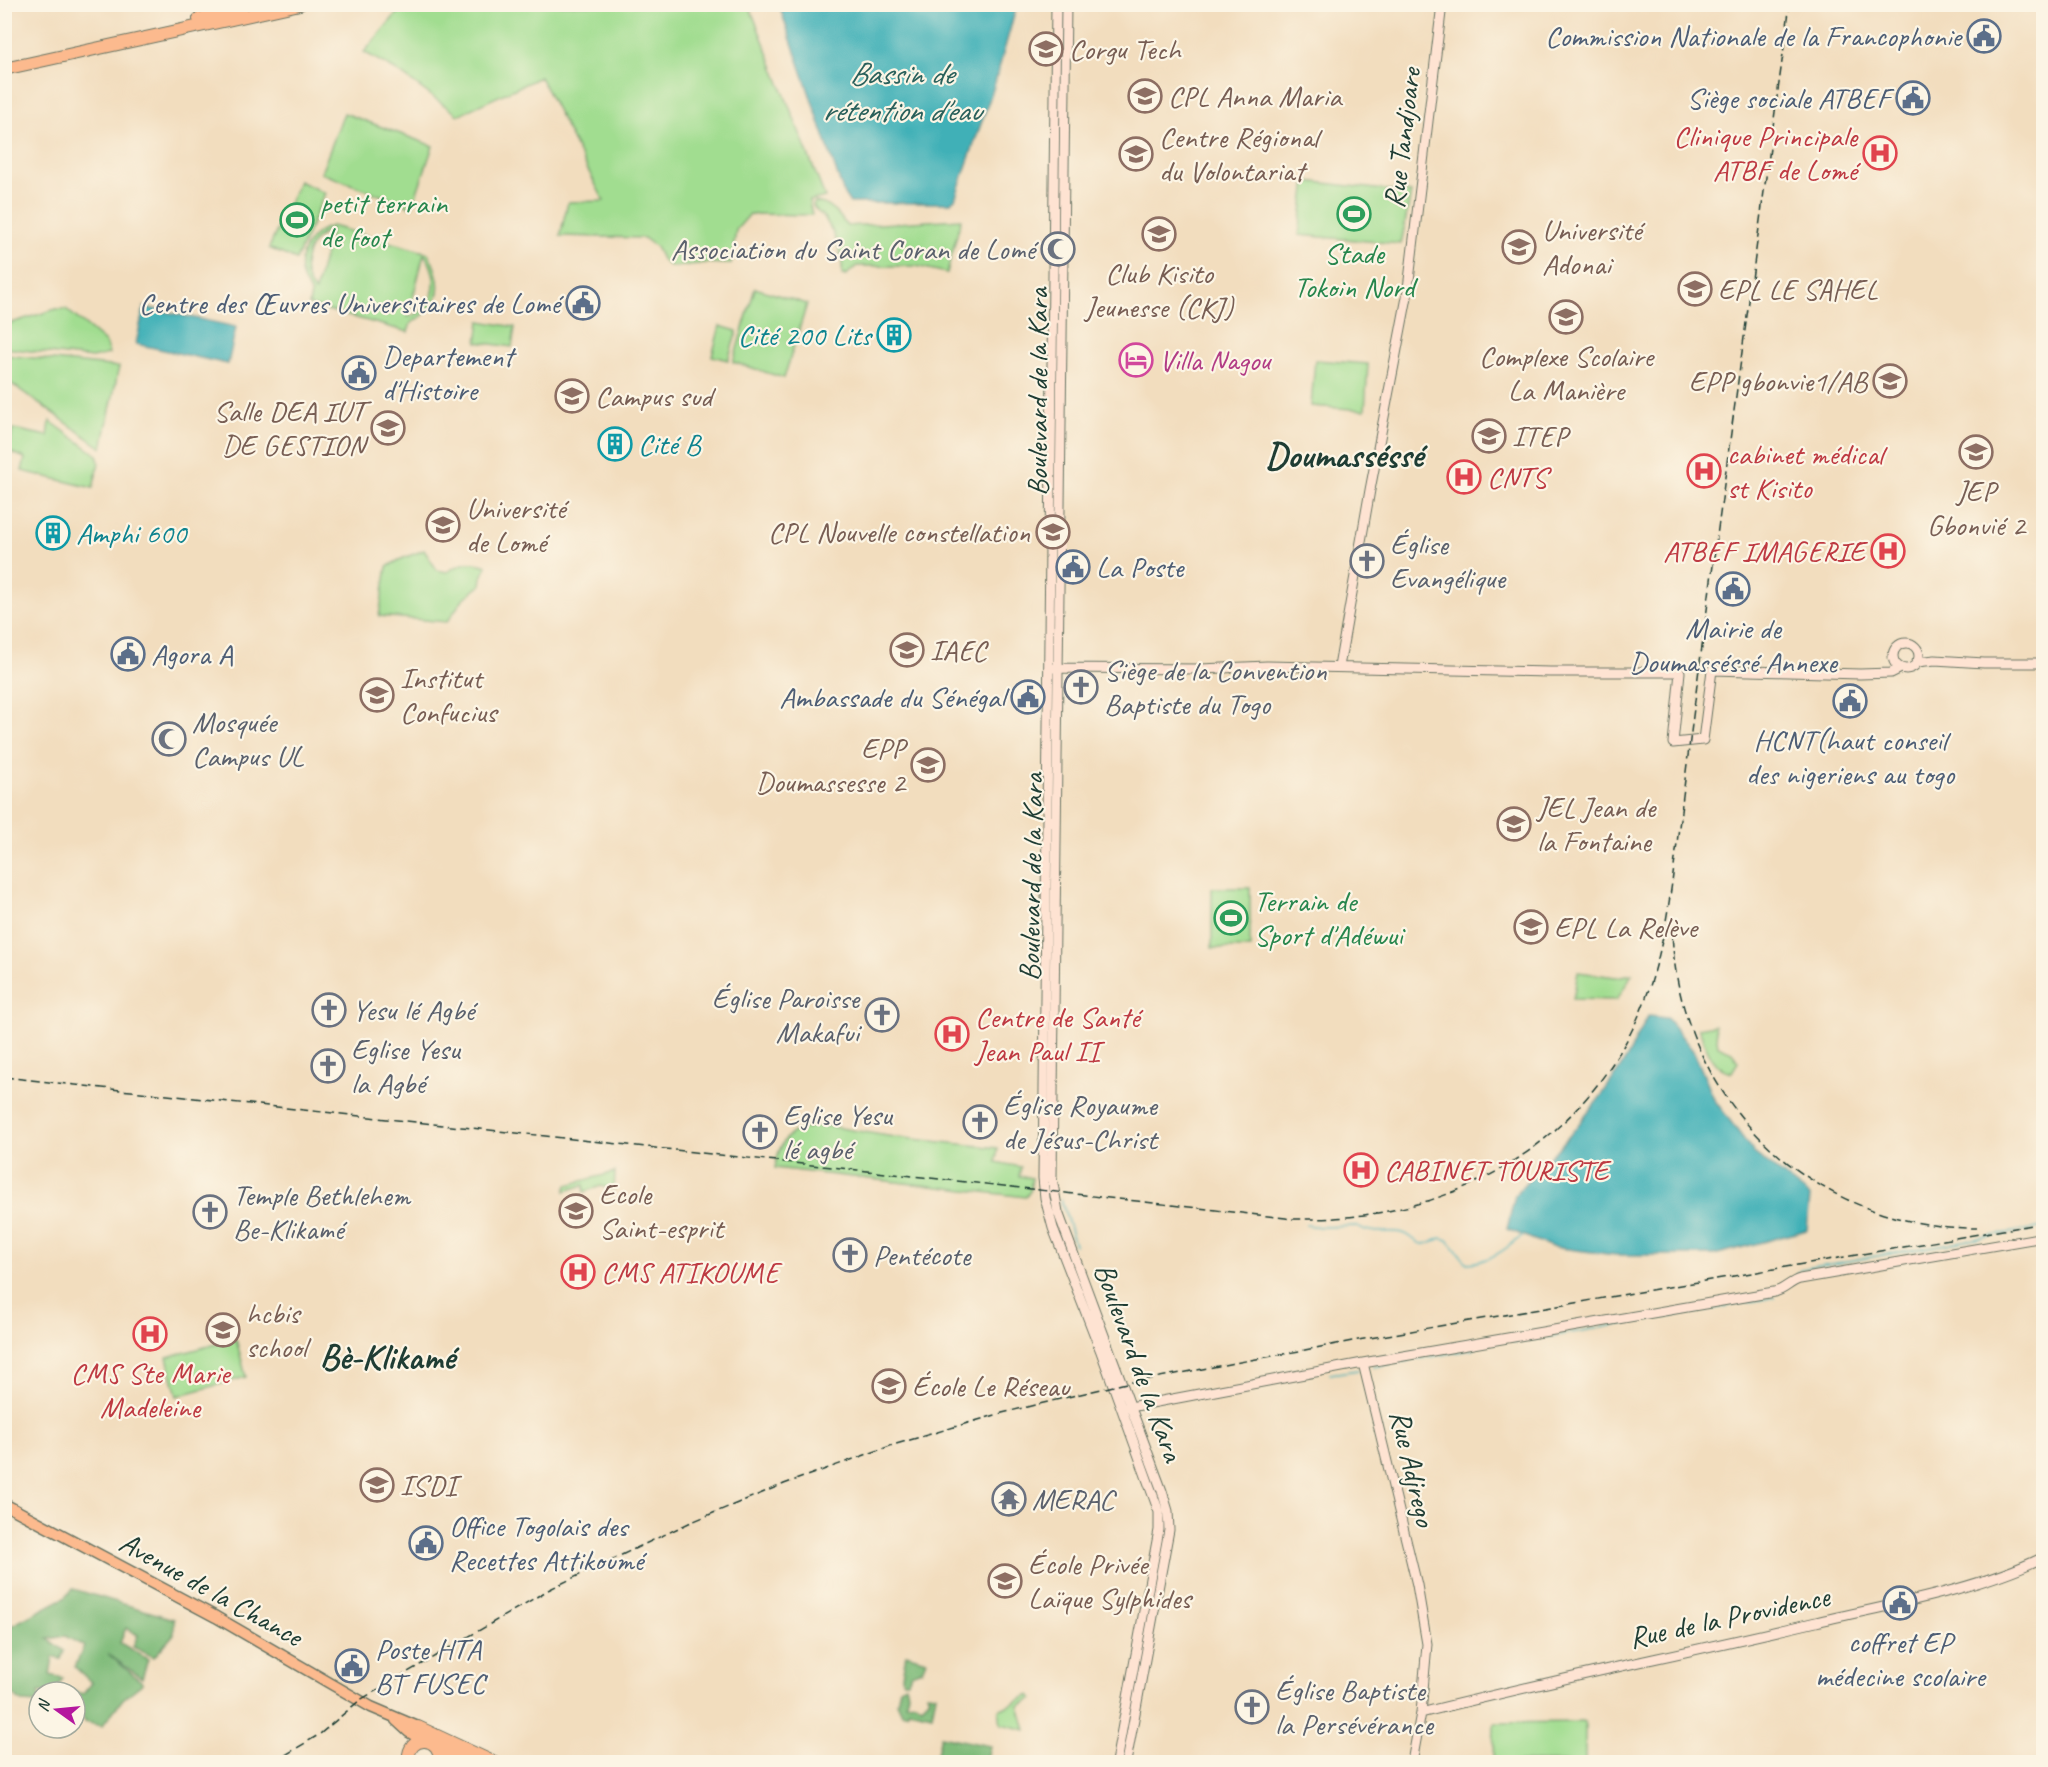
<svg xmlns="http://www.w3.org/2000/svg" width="2048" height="1767" viewBox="0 0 2048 1767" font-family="Caveat,sans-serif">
	<rect width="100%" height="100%" fill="#fcf5e5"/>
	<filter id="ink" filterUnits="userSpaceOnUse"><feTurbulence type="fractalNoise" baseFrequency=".0167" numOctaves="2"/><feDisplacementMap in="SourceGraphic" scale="12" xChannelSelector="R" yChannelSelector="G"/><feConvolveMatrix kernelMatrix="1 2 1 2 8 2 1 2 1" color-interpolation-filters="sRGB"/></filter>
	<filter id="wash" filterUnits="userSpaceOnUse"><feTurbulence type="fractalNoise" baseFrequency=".008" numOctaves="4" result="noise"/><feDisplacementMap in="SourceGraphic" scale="24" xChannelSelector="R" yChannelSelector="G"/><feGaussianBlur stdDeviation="1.35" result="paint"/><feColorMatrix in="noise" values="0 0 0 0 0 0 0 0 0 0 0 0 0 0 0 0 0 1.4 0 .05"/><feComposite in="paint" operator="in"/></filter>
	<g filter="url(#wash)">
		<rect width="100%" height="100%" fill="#f2ddbe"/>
		<path fill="#a1dd90" stroke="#608d62" stroke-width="1.5" fill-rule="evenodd" d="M432 5H749L825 197 809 201 812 215 750 214 736 230 731 264 705 263 675 267 668 265 663 261 656 247 644 238 560 236 568 202 604 201 540 77 458 115 397 71 364 52 399 11Z
			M344 113 433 146 412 207 321 173Z
			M299 181 325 193 296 260 269 248Z
			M1306 181 1411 193 1401 244 1299 235Z
			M815 202C831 204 838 213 847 226L961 219 947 273 916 266H857L845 276 842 275C844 258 835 233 825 219 821 213 815 211 813 205Z
			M332 226 428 253C445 283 443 306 411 323L408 332 309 305 311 294C308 288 304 282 302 276 296 255 311 231 332 226ZM331 230 315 292C297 271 305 240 331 230ZM424 254C441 276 437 309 408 317Z
			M755 288 807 304 784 378 733 362Z
			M56 309H66L105 342 109 354 92 358 5 348V325Z
			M480 321 515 327 512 347 477 342Z
			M720 326 737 331 728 360 712 356Z
			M5 355 119 367 102 448 5 379Z
			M1315 360 1368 364 1365 410 1311 406Z
			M50 421 97 455 99 462 93 488 22 471 25 458 8 451 13 429 48 436Z
			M424 550 437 570 447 572C464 562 468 560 487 566L482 577 481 585 463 599 447 622 379 616 387 567 399 560Z
			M1212 888H1250V948H1212Z
			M1578 972 1616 977 1632 974 1617 1000 1573 999Z
			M1715 1025 1718 1046 1732 1052 1738 1062 1732 1072C1711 1069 1706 1044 1698 1028Z
			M828 1126 894 1137 998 1148 996 1162 1021 1167 1019 1176 1032 1178 1030 1191 1026 1197 775 1168C780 1134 795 1125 828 1126Z
			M615 1172 614 1190 601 1186 584 1192V1185L565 1191 567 1185Z
			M236 1339 246 1377 177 1396 167 1357Z
			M1030 1695 1033 1699 1019 1706 1026 1730 1001 1724 999 1710Z
			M1585 1722V1762H1493L1494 1723Z"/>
		<path fill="#80bc7a" stroke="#507c57" stroke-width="1.5" d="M73 1589 174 1619V1634L154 1657 133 1647 138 1635 126 1628 120 1643 148 1659 142 1678 108 1654 143 1683 123 1699 102 1726 85 1722 78 1706 75 1704 73 1691 83 1694 92 1683 75 1667 84 1646 65 1636 48 1639 64 1651 61 1659 53 1657 50 1675 63 1678 54 1692H39V1703L22 1702 5 1689V1629L64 1598Z
			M906 1654 926 1660 922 1670 911 1674 908 1681H903L902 1676Z
			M906 1685 908 1693 906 1703 916 1702 922 1706 929 1699 927 1693 936 1694 932 1715 909 1710 907 1713H902L897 1702 900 1688Z
			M941 1736 990 1746 986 1762H935Z"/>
		<path fill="#40b0b7" stroke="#307676" stroke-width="1.5" d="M779 5H1017L994 86 955 199 950 203H850L844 194Z
			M144 307 236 327 228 364 136 344Z
			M1648 1016 1667 1018 1694 1052 1714 1099 1754 1153 1810 1196 1807 1230 1714 1255H1616L1552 1247 1507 1229 1515 1195 1570 1135 1602 1095 1626 1059Z"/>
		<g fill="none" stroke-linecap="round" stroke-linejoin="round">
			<path stroke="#40b0b7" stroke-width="1.5" d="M1061 1199 1075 1245
				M1306 1225 1321 1227 1358 1226C1372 1236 1390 1229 1403 1233 1411 1235 1415 1243 1423 1244 1430 1244 1435 1241 1441 1238L1448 1240 1467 1263C1490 1262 1506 1249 1523 1235
				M1796 1275 1802 1269 2044 1227
				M1712 1309 1775 1297
				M1646 1320 1708 1310
				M1547 1337 1634 1322
				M1513 1342 1538 1338
				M1373 1367 1474 1349
				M1330 1374 1358 1370"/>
		</g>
	</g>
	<g filter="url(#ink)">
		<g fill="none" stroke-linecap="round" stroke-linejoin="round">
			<defs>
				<path id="secondary" d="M1056 4 1043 1178 1045 1198 1053 1228 1100 1349 1159 1512V1530L1116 1762
					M1066 4 1052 1178 1058 1212 1162 1491 1168 1511 1169 1530 1126 1762
					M1893 656a13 13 0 1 1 26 0a13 13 0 1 1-26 0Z
					M1917 662 1935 660 1984 663H2044
					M1339 667 1370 490 1407 297 1442 4
					M1054 668 1201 669 1267 666 1550 672H1680L1673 743 1703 740 1712 670 1860 674 1891 673 1901 668
					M1363 1363 1417 1585 1427 1644 1421 1713 1412 1762
					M1125 1408 1363 1363 1774 1292C1785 1290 1789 1282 1800 1279L2044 1237
					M1421 1713C1552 1680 1685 1653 1816 1622 1889 1605 1977 1590 2044 1557"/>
				<path id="primary" d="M4 1504 216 1617 371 1707 418 1727 423 1731
					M396 1720 409 1732 424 1741"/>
				<path id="highway" d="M199 19 238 11
					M4 69 300 4
					M418 1727 493 1762
					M438 1749 477 1760
					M409 1762C405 1733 444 1735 439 1762"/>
			</defs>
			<use href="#secondary" stroke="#697564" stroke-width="11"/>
			<use href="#primary" stroke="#697564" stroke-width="13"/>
			<use href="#highway" stroke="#697564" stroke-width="14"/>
			<use href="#secondary" stroke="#fee3d2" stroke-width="9"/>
			<use href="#primary" stroke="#fcba8e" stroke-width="10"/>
			<use href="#highway" stroke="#fcba8e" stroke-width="12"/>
			<path stroke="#1f3d34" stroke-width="1.5" stroke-dasharray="9 4.5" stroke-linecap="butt" d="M1672 924C1673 1092 1808 1229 1977 1228
				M4 1077C434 1125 864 1169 1293 1219 1429 1222 1554 1166 1624 1045 1661 981 1669 908 1678 835 1685 780 1692 724 1699 669 1729 447 1759 226 1790 4
				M274 1762 320 1734 360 1700 550 1589 689 1523 784 1484 893 1445 1002 1413 1122 1384 1358 1340 2044 1223"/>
		</g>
	</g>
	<defs>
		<symbol id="civic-ring" viewBox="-11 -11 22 22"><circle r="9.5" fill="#fcf5e5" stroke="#5c6f8a" stroke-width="1.5"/><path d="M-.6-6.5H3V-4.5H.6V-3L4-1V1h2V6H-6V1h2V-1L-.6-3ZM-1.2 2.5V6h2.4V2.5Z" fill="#5c6f8a"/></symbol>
		<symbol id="university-ring" viewBox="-11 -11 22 22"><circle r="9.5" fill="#fcf5e5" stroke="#8d6e63" stroke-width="1.5"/><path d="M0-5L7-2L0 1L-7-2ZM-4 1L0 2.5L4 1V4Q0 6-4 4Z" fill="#8d6e63"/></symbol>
		<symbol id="school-ring" viewBox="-11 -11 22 22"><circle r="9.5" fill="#fcf5e5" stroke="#8d6e63" stroke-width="1.5"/><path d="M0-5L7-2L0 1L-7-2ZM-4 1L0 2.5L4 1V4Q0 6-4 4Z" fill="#8d6e63"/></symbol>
		<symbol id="hospital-ring" viewBox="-11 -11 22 22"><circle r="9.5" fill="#fcf5e5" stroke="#e0444e" stroke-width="1.5"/><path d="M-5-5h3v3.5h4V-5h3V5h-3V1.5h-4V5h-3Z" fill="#e0444e"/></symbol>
		<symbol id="stadium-ring" viewBox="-11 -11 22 22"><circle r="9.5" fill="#fcf5e5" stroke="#2e9e5b" stroke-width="1.5"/><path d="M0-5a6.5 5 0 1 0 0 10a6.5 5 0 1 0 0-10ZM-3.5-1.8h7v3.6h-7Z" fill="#2e9e5b"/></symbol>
		<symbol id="mosque-ring" viewBox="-11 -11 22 22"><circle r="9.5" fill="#fcf5e5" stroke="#6b7280" stroke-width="1.5"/><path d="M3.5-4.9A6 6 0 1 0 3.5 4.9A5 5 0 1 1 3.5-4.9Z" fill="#6b7280"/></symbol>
		<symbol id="building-ring" viewBox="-11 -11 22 22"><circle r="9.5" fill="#fcf5e5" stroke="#0f9aa8" stroke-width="1.5"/><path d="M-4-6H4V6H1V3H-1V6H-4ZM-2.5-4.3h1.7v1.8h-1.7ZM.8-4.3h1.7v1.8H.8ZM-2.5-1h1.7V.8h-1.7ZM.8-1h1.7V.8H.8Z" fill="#0f9aa8"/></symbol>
		<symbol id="hotel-ring" viewBox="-11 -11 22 22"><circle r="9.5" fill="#fcf5e5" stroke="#d1479c" stroke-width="1.5"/><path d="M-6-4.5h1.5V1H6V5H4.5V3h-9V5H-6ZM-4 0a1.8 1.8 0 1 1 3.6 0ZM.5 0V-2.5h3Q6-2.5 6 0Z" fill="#d1479c"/></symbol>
		<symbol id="church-ring" viewBox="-11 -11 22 22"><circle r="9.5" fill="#fcf5e5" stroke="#6b7280" stroke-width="1.5"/><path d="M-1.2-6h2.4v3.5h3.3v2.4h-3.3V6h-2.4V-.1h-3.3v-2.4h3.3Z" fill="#6b7280"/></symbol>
		<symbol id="temple-ring" viewBox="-11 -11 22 22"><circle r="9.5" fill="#fcf5e5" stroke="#6b7280" stroke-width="1.5"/><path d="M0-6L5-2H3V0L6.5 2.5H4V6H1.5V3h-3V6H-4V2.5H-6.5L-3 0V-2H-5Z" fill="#6b7280"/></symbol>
	</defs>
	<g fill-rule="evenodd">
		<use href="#civic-ring" x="1965" y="17" width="38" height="38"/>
		<use href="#university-ring" x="1027" y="30" width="38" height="38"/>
		<use href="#school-ring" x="1126" y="77" width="38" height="38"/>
		<use href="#civic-ring" x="1894" y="79" width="38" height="38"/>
		<use href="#hospital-ring" x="1861" y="134" width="38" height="38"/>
		<use href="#university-ring" x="1117" y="135" width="38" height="38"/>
		<use href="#stadium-ring" x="1335" y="195" width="38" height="38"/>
		<use href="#stadium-ring" x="278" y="201" width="38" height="38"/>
		<use href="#school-ring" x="1140" y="215" width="38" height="38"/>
		<use href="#university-ring" x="1500" y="228" width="38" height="38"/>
		<use href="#mosque-ring" x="1039" y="230" width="38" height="38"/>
		<use href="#school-ring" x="1676" y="270" width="38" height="38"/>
		<use href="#civic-ring" x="564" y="284" width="38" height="38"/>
		<use href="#school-ring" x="1547" y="298" width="38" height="38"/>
		<use href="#building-ring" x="875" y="316" width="38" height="38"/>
		<use href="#hotel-ring" x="1117" y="341" width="38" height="38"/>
		<use href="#civic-ring" x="340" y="354" width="38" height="38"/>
		<use href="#school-ring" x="1871" y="362" width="38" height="38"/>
		<use href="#university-ring" x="553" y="377" width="38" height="38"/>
		<use href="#university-ring" x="369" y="409" width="38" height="38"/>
		<use href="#university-ring" x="1470" y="417" width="38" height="38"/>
		<use href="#building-ring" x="596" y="425" width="38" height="38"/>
		<use href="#school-ring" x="1957" y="433" width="38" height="38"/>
		<use href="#hospital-ring" x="1685" y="452" width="38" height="38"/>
		<use href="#hospital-ring" x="1445" y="458" width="38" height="38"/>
		<use href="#university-ring" x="424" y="506" width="38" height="38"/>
		<use href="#school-ring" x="1034" y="513" width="38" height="38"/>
		<use href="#building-ring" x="34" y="514" width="38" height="38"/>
		<use href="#hospital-ring" x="1869" y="532" width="38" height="38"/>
		<use href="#church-ring" x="1348" y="542" width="38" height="38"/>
		<use href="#civic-ring" x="1054" y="548" width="38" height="38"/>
		<use href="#civic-ring" x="1714" y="570" width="38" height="38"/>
		<use href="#university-ring" x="888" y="631" width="38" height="38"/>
		<use href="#civic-ring" x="109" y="635" width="38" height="38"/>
		<use href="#church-ring" x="1062" y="668" width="38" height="38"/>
		<use href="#university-ring" x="358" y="676" width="38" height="38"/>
		<use href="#civic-ring" x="1009" y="678" width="38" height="38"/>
		<use href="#civic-ring" x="1831" y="682" width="38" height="38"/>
		<use href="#mosque-ring" x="150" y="720" width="38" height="38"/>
		<use href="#school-ring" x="909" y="746" width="38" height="38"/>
		<use href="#school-ring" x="1495" y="805" width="38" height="38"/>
		<use href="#stadium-ring" x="1212" y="899" width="38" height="38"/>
		<use href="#school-ring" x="1512" y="908" width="38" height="38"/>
		<use href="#church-ring" x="310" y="991" width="38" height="38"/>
		<use href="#church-ring" x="863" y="996" width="38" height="38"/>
		<use href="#hospital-ring" x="933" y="1015" width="38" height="38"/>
		<use href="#church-ring" x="309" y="1047" width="38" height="38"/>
		<use href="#church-ring" x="961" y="1103" width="38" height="38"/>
		<use href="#church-ring" x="741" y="1113" width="38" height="38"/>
		<use href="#hospital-ring" x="1342" y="1151" width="38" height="38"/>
		<use href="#school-ring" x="557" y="1192" width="38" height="38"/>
		<use href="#church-ring" x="191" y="1193" width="38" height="38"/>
		<use href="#church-ring" x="831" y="1236" width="38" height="38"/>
		<use href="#hospital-ring" x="559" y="1253" width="38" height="38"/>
		<use href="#school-ring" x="204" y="1311" width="38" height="38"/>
		<use href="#hospital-ring" x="131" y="1315" width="38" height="38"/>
		<use href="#school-ring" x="870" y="1367" width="38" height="38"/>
		<use href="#university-ring" x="358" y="1466" width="38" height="38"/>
		<use href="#temple-ring" x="990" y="1480" width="38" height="38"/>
		<use href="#civic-ring" x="407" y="1524" width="38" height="38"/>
		<use href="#school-ring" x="986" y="1562" width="38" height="38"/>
		<use href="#civic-ring" x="1881" y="1584" width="38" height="38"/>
		<use href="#civic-ring" x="333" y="1647" width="38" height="38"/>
		<use href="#church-ring" x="1233" y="1688" width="38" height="38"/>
	</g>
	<g text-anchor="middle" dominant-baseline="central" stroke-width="4.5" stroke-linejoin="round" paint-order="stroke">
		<g font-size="30" fill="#4e5e75" stroke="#fcf5e5" text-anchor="start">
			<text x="1961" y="36" text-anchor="end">Commission Nationale de la Francophonie</text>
			<text x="1890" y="98" text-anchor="end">Siège sociale ATBEF</text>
			<text x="560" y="303" text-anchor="end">Centre des Œuvres Universitaires de Lomé</text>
			<text x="382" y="356">Departement<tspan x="382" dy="34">d'Histoire</tspan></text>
			<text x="1096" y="567">La Poste</text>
			<text x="1733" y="628" text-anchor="middle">Mairie de<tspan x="1733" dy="34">Doumasséssé Annexe</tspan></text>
			<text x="151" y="654">Agora A</text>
			<text x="1005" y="697" text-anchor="end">Ambassade du Sénégal</text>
			<text x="1850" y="740" text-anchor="middle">HCNT(haut conseil<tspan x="1850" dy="34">des nigeriens au togo</tspan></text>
			<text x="449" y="1526">Office Togolais des<tspan x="449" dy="34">Recettes Attikoumé</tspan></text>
			<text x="1900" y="1642" text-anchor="middle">coffret EP<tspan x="1900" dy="34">médecine scolaire</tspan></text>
			<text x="375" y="1649">Poste HTA<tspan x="375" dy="34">BT FUSEC</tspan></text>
		</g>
		<g font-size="30" fill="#785e54" stroke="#fcf5e5" text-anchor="start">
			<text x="1069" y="49">Corgu Tech</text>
			<text x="1168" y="96">CPL Anna Maria</text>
			<text x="1159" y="137">Centre Régional<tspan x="1159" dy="34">du Volontariat</tspan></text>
			<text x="1542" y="230">Université<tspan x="1542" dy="34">Adonai</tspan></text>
			<text x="1159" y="273" text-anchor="middle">Club Kisito<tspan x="1159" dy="34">Jeunesse (CKJ)</tspan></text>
			<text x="1718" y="289">EPL LE SAHEL</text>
			<text x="1566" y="356" text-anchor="middle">Complexe Scolaire<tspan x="1566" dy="34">La Manière</tspan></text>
			<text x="1867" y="381" text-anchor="end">EPP gbonvie1/AB</text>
			<text x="595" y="396">Campus sud</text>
			<text x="365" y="411" text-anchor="end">Salle DEA IUT<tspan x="365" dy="34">DE GESTION</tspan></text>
			<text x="1512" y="436">ITEP</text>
			<text x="1976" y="491" text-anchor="middle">JEP<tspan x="1976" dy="34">Gbonvié 2</tspan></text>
			<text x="466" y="508">Université<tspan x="466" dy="34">de Lomé</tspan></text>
			<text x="1030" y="532" text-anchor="end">CPL Nouvelle constellation</text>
			<text x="930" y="650">IAEC</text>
			<text x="400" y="678">Institut<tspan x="400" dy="34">Confucius</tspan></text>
			<text x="905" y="748" text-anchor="end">EPP<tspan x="905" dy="34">Doumassesse 2</tspan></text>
			<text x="1537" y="807">JEL Jean de<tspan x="1537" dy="34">la Fontaine</tspan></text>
			<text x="1554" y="927">EPL La Relève</text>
			<text x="599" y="1194">Ecole<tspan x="599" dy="34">Saint-esprit</tspan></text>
			<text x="246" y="1313">hcbis<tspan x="246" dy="34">school</tspan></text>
			<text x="912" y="1386">École Le Réseau</text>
			<text x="400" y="1485">ISDI</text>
			<text x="1028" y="1564">École Privée<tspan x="1028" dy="34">Laïque Sylphides</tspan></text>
		</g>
		<g font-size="30" fill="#be3a42" stroke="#fcf5e5" text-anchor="start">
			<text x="1857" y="136" text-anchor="end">Clinique Principale<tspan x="1857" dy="34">ATBF de Lomé</tspan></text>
			<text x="1727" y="454">cabinet médical<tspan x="1727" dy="34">st Kisito</tspan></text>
			<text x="1487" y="477">CNTS</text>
			<text x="1865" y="551" text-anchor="end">ATBEF IMAGERIE</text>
			<text x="975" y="1017">Centre de Santé<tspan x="975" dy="34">Jean Paul II</tspan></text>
			<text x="1384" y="1170">CABINET TOURISTE</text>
			<text x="601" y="1272">CMS ATIKOUME</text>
			<text x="150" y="1373" text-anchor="middle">CMS Ste Marie<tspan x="150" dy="34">Madeleine</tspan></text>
		</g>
		<g font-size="30" fill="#1f3d34" stroke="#fcf5e5">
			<text transform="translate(1402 138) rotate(-83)">Rue Tandjoare</text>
			<text transform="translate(1037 392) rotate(-90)">Boulevard de la Kara</text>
			<text transform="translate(1031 877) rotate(-89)">Boulevard de la Kara</text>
			<text transform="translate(1139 1362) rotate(70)">Boulevard de la Kara</text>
			<text transform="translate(1413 1468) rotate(77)">Rue Adjrego</text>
			<text transform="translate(211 1589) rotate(29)">Avenue de la Chance</text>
			<text transform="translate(1729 1617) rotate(-12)">Rue de la Providence</text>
		</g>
		<g font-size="30" fill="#27864d" stroke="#fcf5e5" text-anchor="start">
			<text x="320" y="203">petit terrain<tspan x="320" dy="34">de foot</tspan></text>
			<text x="1354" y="253" text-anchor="middle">Stade<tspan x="1354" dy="34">Tokoin Nord</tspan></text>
			<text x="1254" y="901">Terrain de<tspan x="1254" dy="34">Sport d'Adéwui</tspan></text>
		</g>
		<g font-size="30" fill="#5b616d" stroke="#fcf5e5" text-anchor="start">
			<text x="1035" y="249" text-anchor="end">Association du Saint Coran de Lomé</text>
			<text x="1390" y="544">Église<tspan x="1390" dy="34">Evangélique</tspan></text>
			<text x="1104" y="670">Siège de la Convention<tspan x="1104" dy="34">Baptiste du Togo</tspan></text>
			<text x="192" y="722">Mosquée<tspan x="192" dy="34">Campus UL</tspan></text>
			<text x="859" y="998" text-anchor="end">Église Paroisse<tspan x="859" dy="34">Makafui</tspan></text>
			<text x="352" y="1010">Yesu lé Agbé</text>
			<text x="351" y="1049">Eglise Yesu<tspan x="351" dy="34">la Agbé</tspan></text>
			<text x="1003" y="1105">Église Royaume<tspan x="1003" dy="34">de Jésus-Christ</tspan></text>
			<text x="783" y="1115">Eglise Yesu<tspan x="783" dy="34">lé agbé</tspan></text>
			<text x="233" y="1195">Temple Bethlehem<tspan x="233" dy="34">Be-Klikamé</tspan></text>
			<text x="873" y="1255">Pentécote</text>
			<text x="1032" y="1499">MERAC</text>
			<text x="1275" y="1690">Église Baptiste<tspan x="1275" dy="34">la Persévérance</tspan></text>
		</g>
		<g font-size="30" fill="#0d838f" stroke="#fcf5e5" text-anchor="start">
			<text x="871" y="335" text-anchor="end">Cité 200 Lits</text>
			<text x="638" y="444">Cité B</text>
			<text x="76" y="533">Amphi 600</text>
		</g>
		<g font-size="30" fill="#b23c85" stroke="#fcf5e5" text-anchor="start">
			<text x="1159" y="360">Villa Nagou</text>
		</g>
		<g font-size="32" font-style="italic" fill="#29605b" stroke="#fcf5e5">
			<text x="901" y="73">Bassin de<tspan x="901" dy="37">rétention d'eau</tspan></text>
		</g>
		<g font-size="36" font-weight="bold" fill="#1f3d34" stroke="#fcf5e5">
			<text x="1344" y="455">Doumasséssé</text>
			<text x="387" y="1357">Bè-Klikamé</text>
		</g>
	</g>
	<rect width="2048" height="1767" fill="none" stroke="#fcf5e5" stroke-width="24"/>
	<g transform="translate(57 1710) rotate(285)"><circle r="28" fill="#fcf5e5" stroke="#a4ab9e" stroke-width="1.5"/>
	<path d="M0-4.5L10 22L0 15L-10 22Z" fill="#b5179e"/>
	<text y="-9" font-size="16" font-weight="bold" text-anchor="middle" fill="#1f3d34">N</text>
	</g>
</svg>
